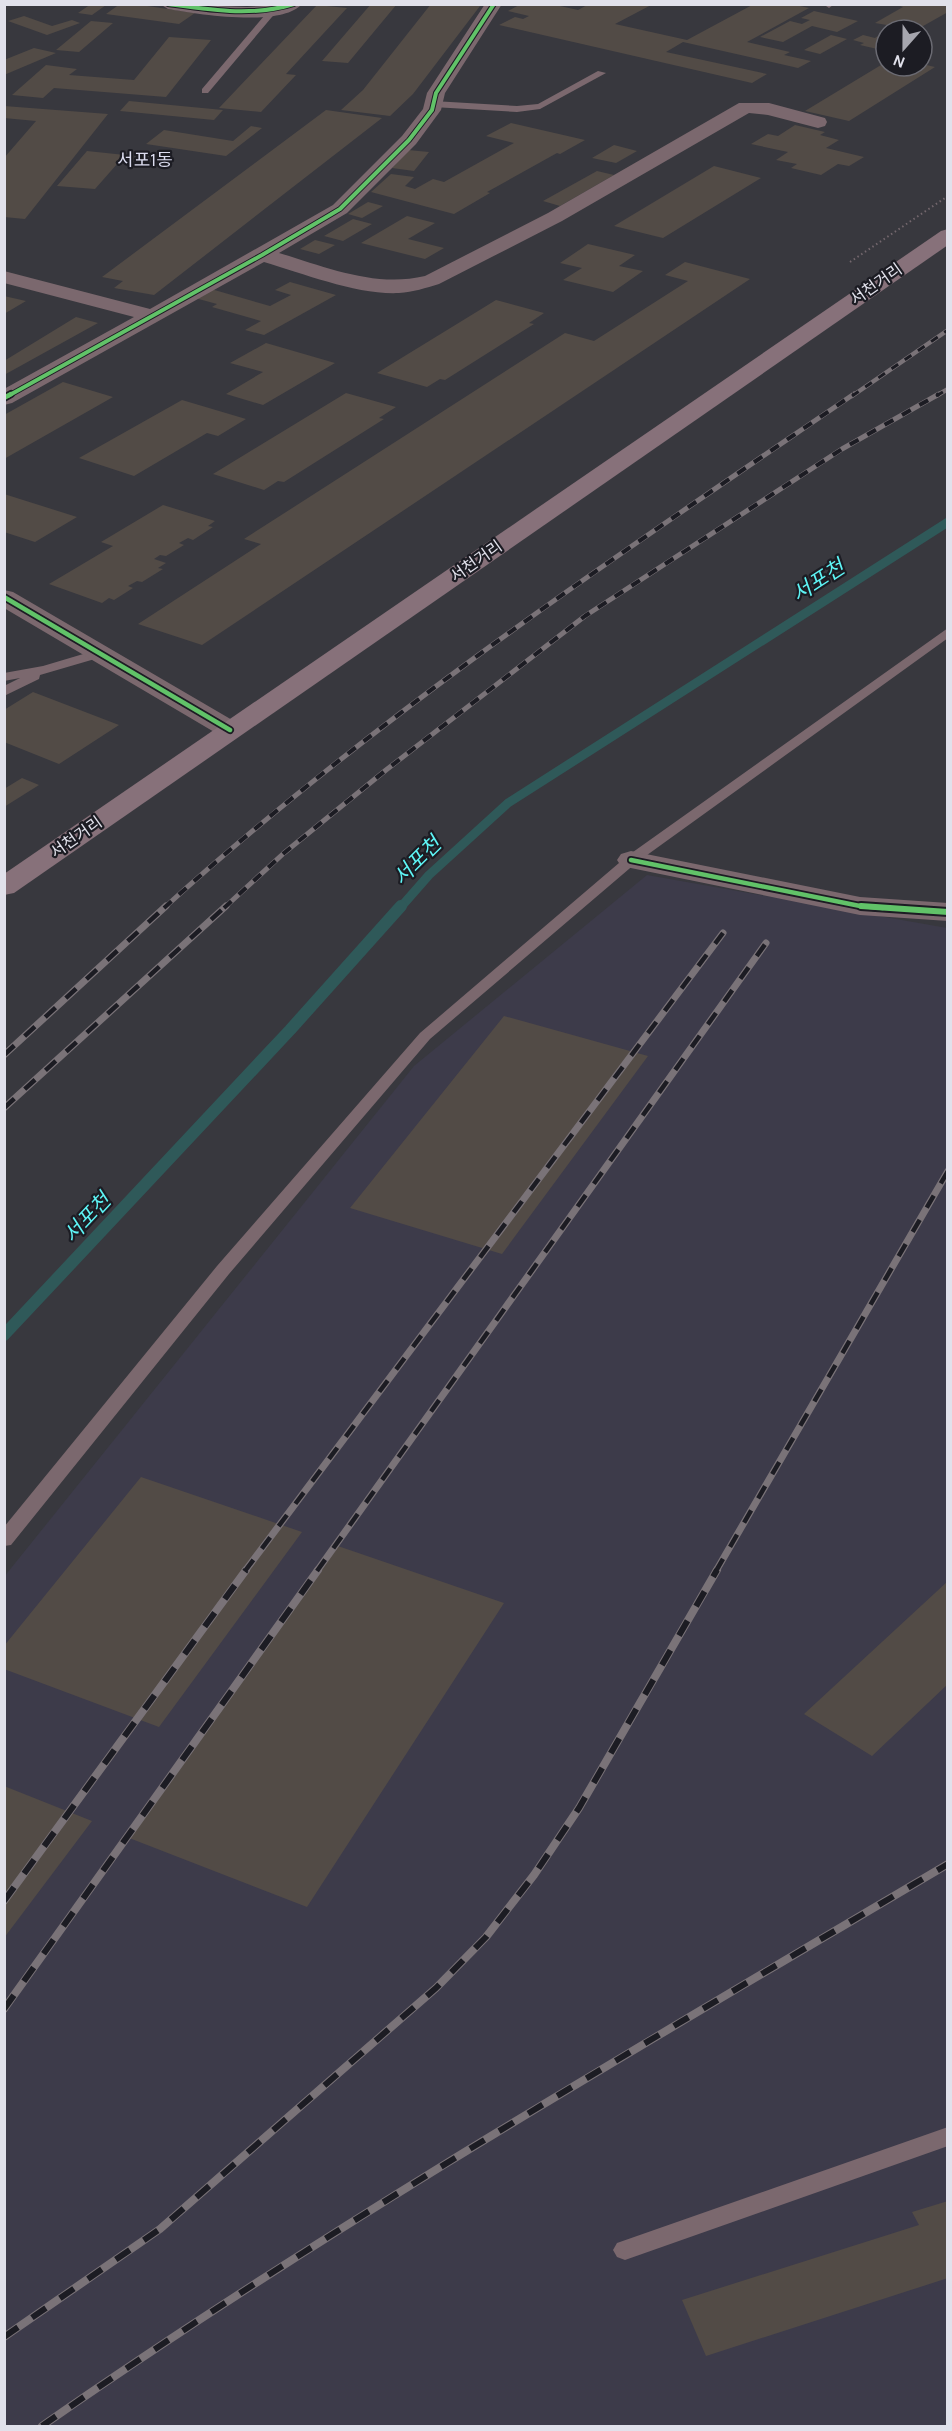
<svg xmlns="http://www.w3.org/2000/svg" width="952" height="2431" viewBox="0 0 952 2431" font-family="Karla,'Noto Sans KR',sans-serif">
	<rect width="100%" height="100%" fill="#38383e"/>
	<path fill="#3d3b4a" d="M647 875 947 928V2426H5L4 1577 414 1066Z"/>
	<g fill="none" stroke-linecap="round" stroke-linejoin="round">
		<path stroke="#2f5959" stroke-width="9" d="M400 908 429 875 508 803 948 522"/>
		<path stroke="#2f5959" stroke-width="12" d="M4 1335 290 1030 401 906"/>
	</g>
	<path fill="#524b46" d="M91 4H100L106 5 92 15 78 13Z
		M120 4H134L195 13 179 24 106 14Z
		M371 4H397L348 63 322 61Z
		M431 4 480 6 413 94 390 116 341 110 363 90Z
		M521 4H551L578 10 589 4H653L615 24 687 40 754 4H791L809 8 747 42 790 52 784 55 811 61 798 68 683 42 666 52 767 74 752 83 499 25 515 17 523 19 529 16 508 11Z
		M895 4H945L948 5V12L916 30 875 23 903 7Z
		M317 5 347 8 286 74 296 75 261 112 219 108Z
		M814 11 858 21 837 32 812 26 783 42 760 37 790 21 802 24 810 20 801 18Z
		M24 16 52 26 72 20 80 23 47 35 8 21Z
		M91 21 113 23 79 52 56 50Z
		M884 32 886 51 860 45 864 43 853 40 863 35 875 38Z
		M831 35 847 39 820 54 804 50Z
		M169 37 211 40 166 97 54 88 43 98 12 95 46 65 77 69 69 75 134 80Z
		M34 48 56 53 4 75V60Z
		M886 62V66L922 64 935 67 849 121 805 111Z
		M129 101 223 110 214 120 120 111Z
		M4 106 108 114 25 219 4 217V158L36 121 4 118Z
		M326 110 382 118 154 295 114 288 123 281 102 277Z
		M511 123 585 140 560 154 557 153 487 192 490 193 454 214 371 192 391 174 414 177 405 186 415 189 433 179 444 182 514 143 486 136Z
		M795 125 825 132 820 135 839 140 826 148 864 157 849 166 838 164 821 175 791 168 797 164 776 160 788 152 751 144 768 134 778 136Z
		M251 126 262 128 226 156 146 144 164 130 233 141Z
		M614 145 637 151 616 163 592 158Z
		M408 150 429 152 414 171 392 168Z
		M87 151 125 155 95 189 57 186Z
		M714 166 761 178 663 238 614 226Z
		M597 171 614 175 560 206 543 201Z
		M368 202 383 206 362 218 348 214Z
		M407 216 435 223 408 239 444 248 425 259 361 243Z
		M353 219 372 224 343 241 324 236Z
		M315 240 335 245 319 254 300 249Z
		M588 244 635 255 619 266 643 271 613 292 563 280 582 268 560 263Z
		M685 262 750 279 202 645 138 624 261 544 244 539 565 333 594 341 688 281 665 275Z
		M290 282 336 295 264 335 245 330 261 321 212 307 217 304 195 298 211 289 270 306 291 295 275 290Z
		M4 296 26 301 4 314Z
		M496 300 544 313 529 323 534 324 445 380 440 379 427 387 377 373Z
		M76 317 98 323 4 375V361Z
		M266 343 335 363 263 405 226 394 263 372 230 363Z
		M63 382 113 397 4 459V415Z
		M346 393 396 407 379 418 384 419 284 482 278 481 264 490 213 474Z
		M182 400 246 419 218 436 207 433 134 476 79 458Z
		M4 494 77 517 35 542 4 532Z
		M163 505 215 521 208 526 213 527 193 540 188 538 179 543 184 545 166 556 160 555 154 559 166 563 158 568 163 569 142 582 137 581 128 586 133 588 114 600 109 598 102 603 49 584 113 546 101 542Z
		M33 692 119 725 59 764 4 742V710Z
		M22 778 39 785 4 807V789Z
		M504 1016 648 1056 502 1254 350 1208Z
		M141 1477 302 1532 159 1727 4 1669V1646Z
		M335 1545 504 1603 307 1907 124 1836Z
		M948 1581V1684L872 1756 804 1714Z
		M4 1786 92 1821 4 1938Z
		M948 2201V2278L706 2356 682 2300 919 2225 912 2212Z"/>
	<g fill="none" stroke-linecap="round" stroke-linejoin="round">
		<path stroke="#73676d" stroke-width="2" stroke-dasharray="1.5 3" stroke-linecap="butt" d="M850 262 948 196"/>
		<path fill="#7b686e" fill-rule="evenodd" d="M823 4H833V5L829 8Z
			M270 9 277 11 208 93H202V89Z
			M598 71 606 73 540 109 517 112 433 107 428 104 433 101 517 106 538 104Z
			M948 628V638L636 863 430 1039 229 1274 11 1545 4 1546V1527L217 1266 420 1033 626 857Z
			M100 649 105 650 106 653 105 656 40 675 39 679 4 696V686L20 678 4 681V673L43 666Z
			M948 2127V2146L625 2260 617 2257 613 2250 617 2243Z"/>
		<path fill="#7b686e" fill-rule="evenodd" d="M160 4 247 7 302 4C281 28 197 14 168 9Z
			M485 4H502L445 93 441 110 416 144 347 213 279 253C326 267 375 288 425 276L548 213 739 103H769L825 118 827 122 825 126 818 128 768 115 749 113 562 221 439 284C426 288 413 292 399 293 357 295 305 274 264 262L12 403 4 405V389L134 317 4 283V271L150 309 333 205 402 136 423 109 427 93Z
			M4 590 13 592 239 724 243 730 239 736 230 738 221 736 4 608Z
			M631 851 860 897 948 903V921L860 915 621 866 617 860 621 854Z"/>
		<path fill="#87717a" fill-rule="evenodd" d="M948 229V245L14 893 4 895V874L941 231Z"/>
		<defs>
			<path id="rail-far3" d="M852 396 948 330
				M936 396 948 389"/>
			<path id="rail-far2" d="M164 908C377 715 617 556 854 394
				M224 908 284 853 386 770 585 616 842 449 939 394"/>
			<path id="rail-far1" d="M4 1055 166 906
				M4 1108 226 906
				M245 1571 723 933
				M317 1571 766 943
				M716 1571 948 1171"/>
			<path id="rail" d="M4 1901 246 1570
				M4 2009 318 1570
				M4 2337 160 2229 436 1988 486 1937 534 1875 579 1808 717 1570
				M42 2426C334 2223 642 2045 948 1864"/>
		</defs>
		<use href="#rail-far3" stroke="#7a7378" stroke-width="4.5"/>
		<use href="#rail-far2" stroke="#7a7378" stroke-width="5"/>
		<use href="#rail-far1" stroke="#7a7378" stroke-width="7"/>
		<use href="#rail" stroke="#7a7378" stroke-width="8"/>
		<use href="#rail-far3" stroke="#1c1c23" stroke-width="3" stroke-dasharray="8" stroke-linecap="butt"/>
		<use href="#rail-far2" stroke="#1c1c23" stroke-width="4" stroke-dasharray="10" stroke-linecap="butt"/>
		<use href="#rail-far1" stroke="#1c1c23" stroke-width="4.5" stroke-dasharray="14" stroke-linecap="butt"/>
		<use href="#rail" stroke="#1c1c23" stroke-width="6" stroke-dasharray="17" stroke-linecap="butt"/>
		<defs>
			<path id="cycleway-far2" d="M168 4C211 10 252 17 294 4
				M8 396 262 255 340 209 409 140 432 110 436 93 494 4"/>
			<path id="cycleway-far1" d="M4 398 11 394
				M4 597 230 730
				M631 860 860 906 883 908"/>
			<path id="cycleway" d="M861 906 948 912"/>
		</defs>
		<use href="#cycleway-far2" stroke="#1c1c23" stroke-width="6"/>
		<use href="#cycleway-far1" stroke="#1c1c23" stroke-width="8"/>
		<use href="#cycleway" stroke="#1c1c23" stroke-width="10"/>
		<use href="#cycleway-far2" stroke="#61c268" stroke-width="4"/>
		<use href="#cycleway-far1" stroke="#61c268" stroke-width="4.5"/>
		<use href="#cycleway" stroke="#61c268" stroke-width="6"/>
	</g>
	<g text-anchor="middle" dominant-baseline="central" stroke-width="4.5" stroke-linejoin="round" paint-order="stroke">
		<g font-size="16" fill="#e1e1eb" stroke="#1c1c23">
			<text transform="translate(876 284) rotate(-35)">서천거리</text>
			<text transform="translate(476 561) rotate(-35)">서천거리</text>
			<text transform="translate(76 837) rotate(-35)">서천거리</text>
		</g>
		<g font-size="18" fill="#dbdcef" stroke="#1c1c23">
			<text x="145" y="160">서포1동</text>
		</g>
		<g font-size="21" font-style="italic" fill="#5ef4f5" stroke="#1c1c23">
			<text transform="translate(818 581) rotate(-33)">서포천</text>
			<text transform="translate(417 861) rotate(-45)">서포천</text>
			<text transform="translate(87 1218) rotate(-47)">서포천</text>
		</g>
	</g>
	<rect width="952" height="2431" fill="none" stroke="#e1e1eb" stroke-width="12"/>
	<g transform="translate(904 48) rotate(201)"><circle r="28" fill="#1c1c23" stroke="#6b6b73" stroke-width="1.5"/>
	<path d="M0-4.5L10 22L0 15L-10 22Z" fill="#a6a6ae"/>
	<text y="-9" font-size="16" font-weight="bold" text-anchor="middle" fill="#e1e1eb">N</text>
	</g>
</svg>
